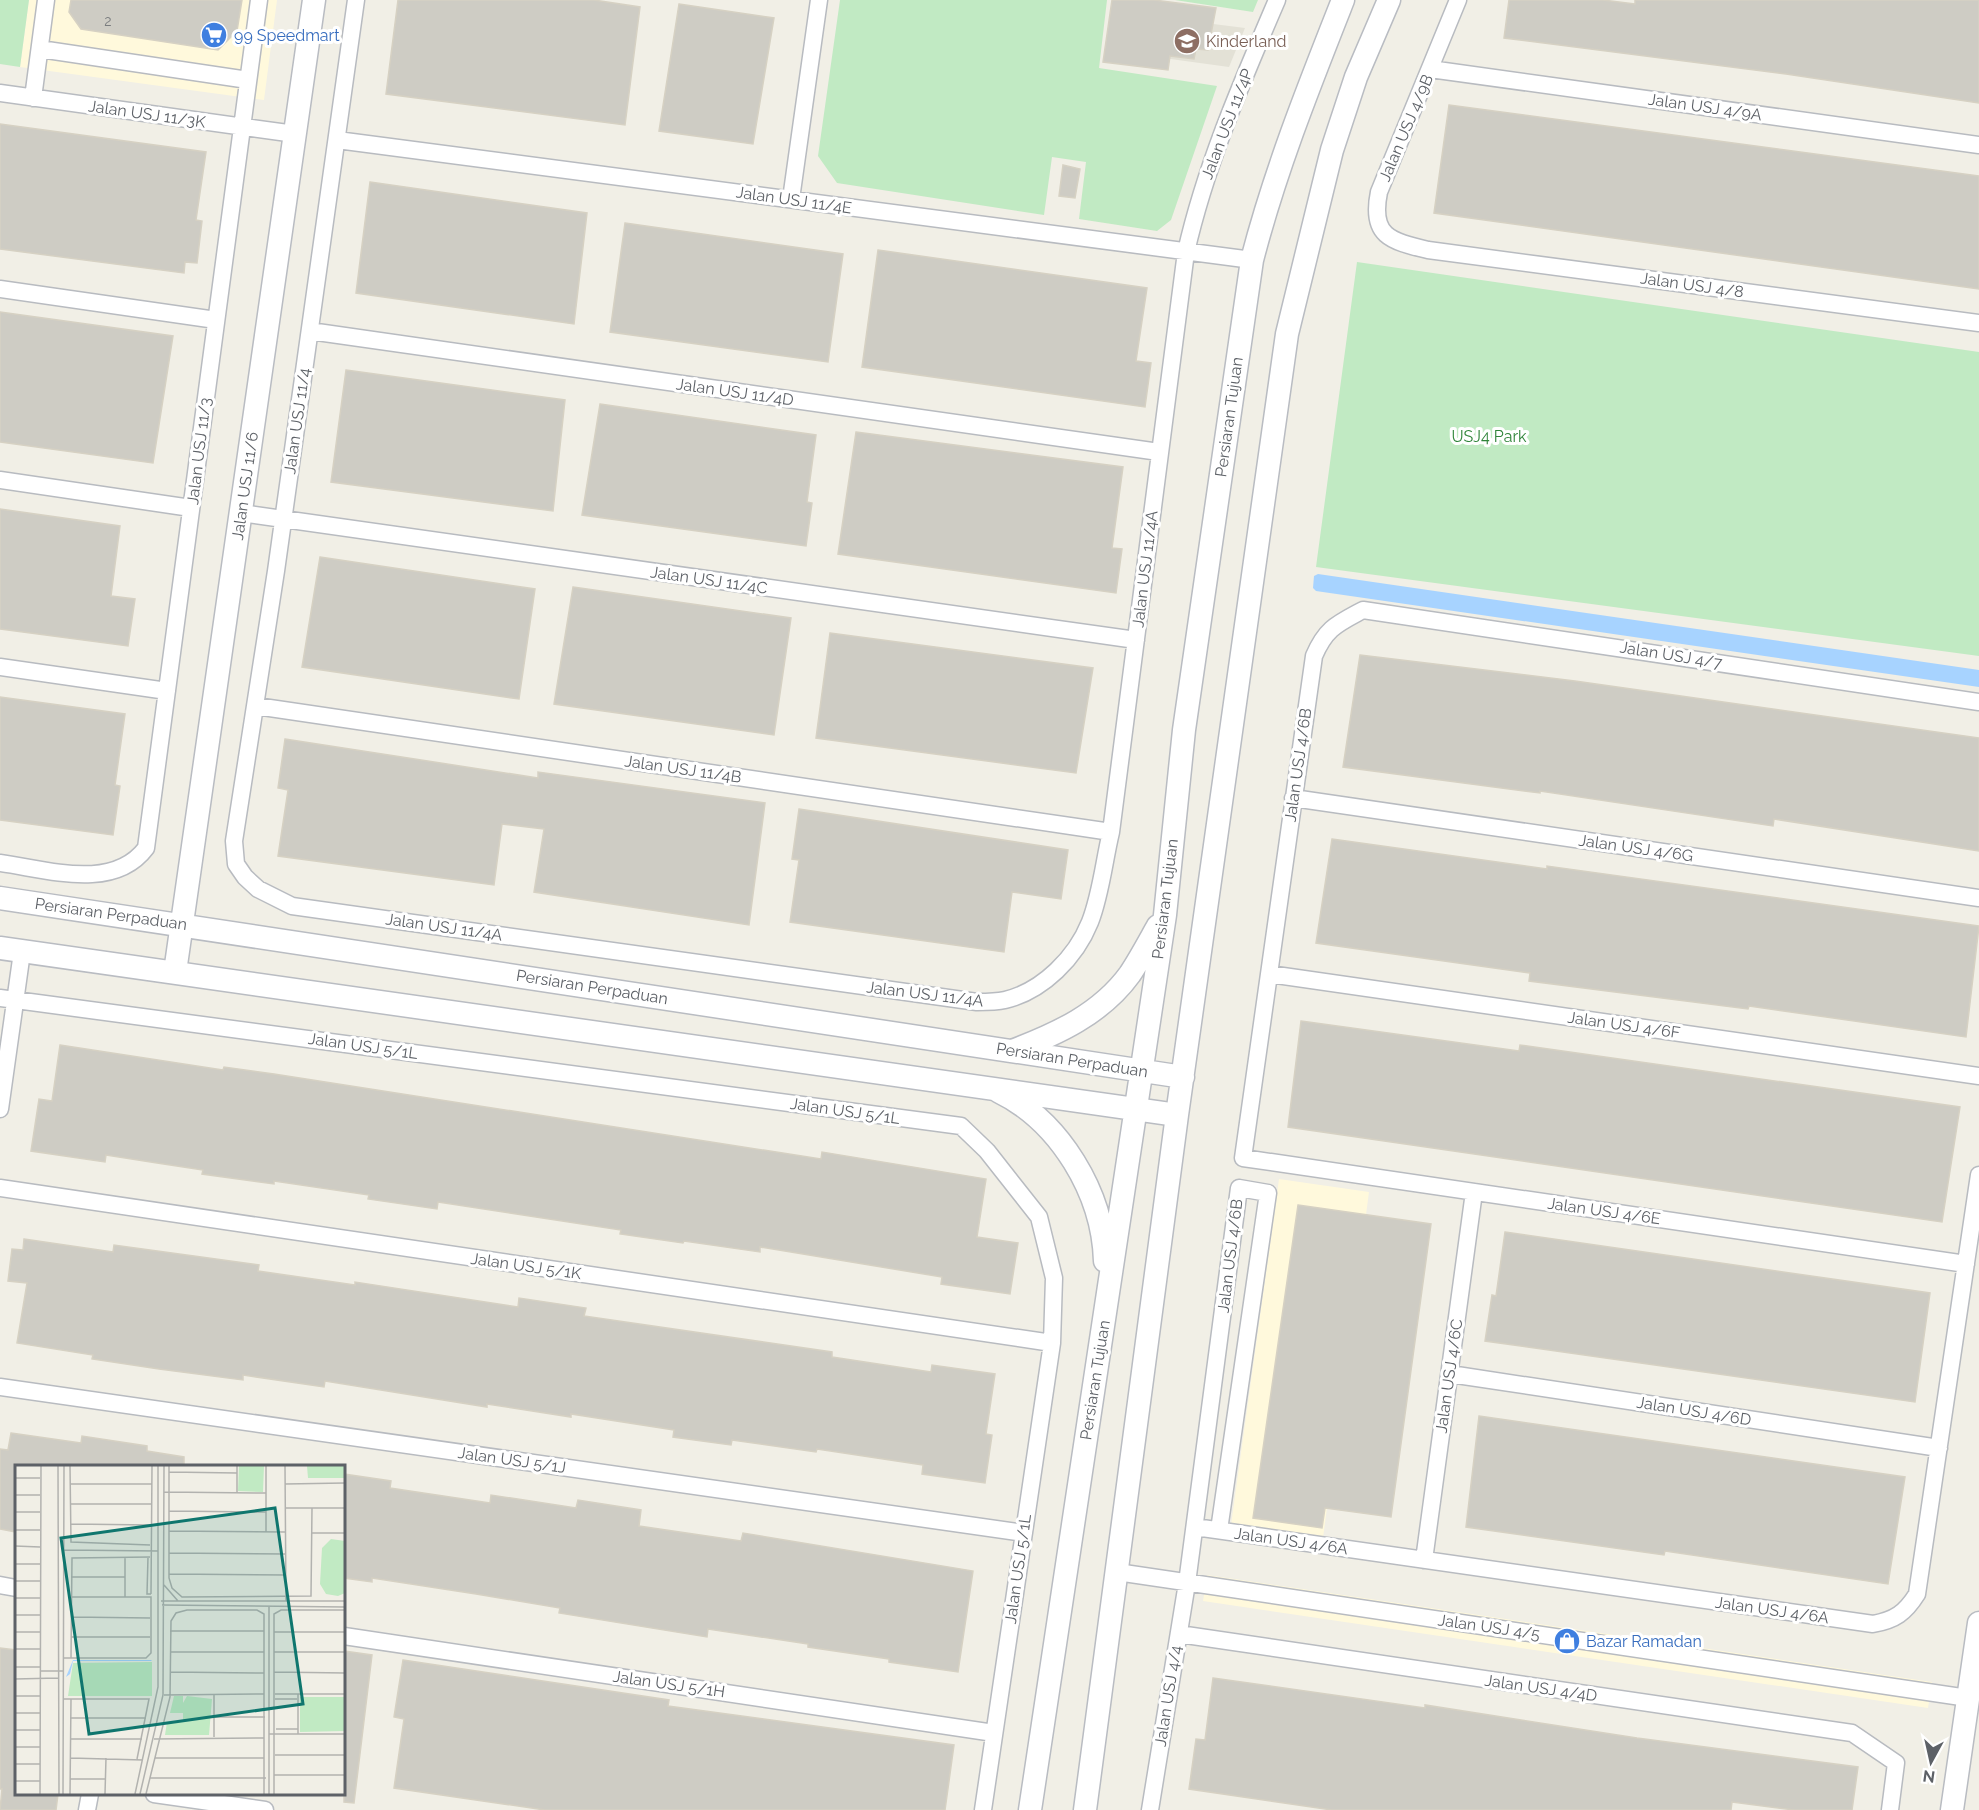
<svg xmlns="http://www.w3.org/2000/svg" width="1979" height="1810" viewBox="0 0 1979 1810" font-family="Raleway,sans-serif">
	<rect width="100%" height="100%" fill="#f1efe6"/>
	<path fill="#fff9dc" d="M29 0H277L264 100 20 67Z
		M1279 1179 1369 1192 1323 1538 1231 1525Z
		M1207 1575 1932 1682 1928 1708 1203 1601Z"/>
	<path fill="#e3e1d6" d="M1134 14 1245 28 1229 67 1134 54Z"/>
	<path fill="#c1eac3" d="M0 0H29L20 67 0 64Z
		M840 0H1107L1099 68 1217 86 1171 220 1157 231 1079 219 1086 162 1052 157 1044 215 837 183 818 156Z
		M1175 0H1258L1253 12Z
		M1357 262 1979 352V656L1316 567Z"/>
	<path fill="#a7d3ff" d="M1318 574 1979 670V687L1316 591 1313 588 1314 576Z"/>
	<path fill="#ceccc4" stroke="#d6d1c3" stroke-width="1.5" d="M71 0H242L237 31 218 50 81 29 69 12Z
		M398 0H594L640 7 625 125 386 94Z
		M1112 0H1154L1216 8 1208 50 1196 49 1194 59 1170 56 1168 70 1103 62Z
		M1509 0H1603L1635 4V0H1979V103L1786 74 1504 38Z
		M679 4 774 18 753 144 659 131Z
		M1449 105 1979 176V289L1434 213Z
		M0 124 206 152 196 220 202 221 197 263 185 262 184 273 0 249Z
		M1063 165 1080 169 1075 198 1059 196Z
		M370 182 587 213 574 324 356 293Z
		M625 223 843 254 828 362 610 332Z
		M878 250 1147 288 1136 361 1151 363 1145 407 862 367Z
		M0 312 173 336 153 463 0 442Z
		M346 370 565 400 553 511 331 482Z
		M600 404 816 435 807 502 812 503 806 546 582 515Z
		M856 432 1123 467 1112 548 1122 549 1116 593 838 554Z
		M0 509 120 526 111 596 135 599 128 646 0 629Z
		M320 557 535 589 519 699 302 667Z
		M573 587 791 618 774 735 554 704Z
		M830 633 1093 668 1076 773 816 738Z
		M1360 655 1575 681 1979 738V851L1774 819 1773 826 1540 791V793L1343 767Z
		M0 697 125 714 115 785 120 786 113 835 0 820Z
		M285 739 538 778V772L765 803 749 925 534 892 544 829 502 824 494 885 278 856 288 790 278 788Z
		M799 809 1068 850 1061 899 1012 892 1004 952 790 922 799 860 792 859Z
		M1332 839 1547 869V866L1979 926 1966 1037 1749 1006 1748 1009 1529 981 1530 973 1316 943Z
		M1301 1021 1519 1051 1520 1045 1960 1107 1942 1222 1288 1127Z
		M60 1045 223 1070 224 1067 274 1074 821 1159 822 1152 986 1179 977 1237 1018 1243 1010 1294 941 1284 942 1277 760 1247V1252L684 1241 683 1243 620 1234 621 1230 438 1202 437 1209 368 1199 369 1195 274 1181V1184L202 1174 203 1170 157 1163 106 1155 105 1162 31 1151 39 1099 52 1101Z
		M1298 1205 1431 1224 1391 1517 1325 1508 1322 1528 1253 1518Z
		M1505 1232 1930 1293 1915 1402 1485 1341 1492 1295 1496 1296Z
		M24 1239 113 1252 114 1245 194 1256 259 1265 258 1271 355 1285V1282L518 1307 519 1298 586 1308 584 1316 832 1352V1357L931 1372 932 1365 995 1374 986 1434 992 1435 985 1483 922 1474 923 1465 817 1449 816 1452 732 1440 731 1445 673 1437 674 1430 571 1414V1417L487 1404V1407L325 1381 324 1387 243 1375V1380L159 1369 92 1359 93 1355 17 1343 27 1283 8 1281 12 1249 23 1250Z
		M1479 1416 1905 1477 1888 1584 1665 1551 1664 1555 1466 1527Z
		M11 1433 81 1443 82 1436 147 1446V1451L184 1457V1467H16V1532L0 1529V1449L8 1450Z
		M344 1474 391 1481 390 1488 490 1503 491 1495 576 1508 578 1500 641 1510 639 1526 741 1541 743 1533 973 1571 958 1672 889 1662V1659L808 1647V1644L708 1629 707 1637 559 1613 560 1608 476 1594 372 1578V1582L344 1578Z
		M0 1648 16 1650V1794H58L56 1810H0L2 1789H0Z
		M344 1651 372 1655 354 1803 344 1802Z
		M403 1660 669 1700 668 1706 954 1745 945 1810H545L394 1788 404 1719 394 1717Z
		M1213 1678 1425 1708V1705L1637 1738 1858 1767 1852 1810H1794L1732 1802 1731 1810H1332L1189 1789 1196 1739 1205 1740Z"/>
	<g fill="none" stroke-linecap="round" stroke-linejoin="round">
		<defs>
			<path id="street" d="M356 0 276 571 234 841 236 864 245 877 258 889 292 906 977 1002C986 1002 996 1002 1005 1000 1043 991 1076 957 1090 922 1101 894 1104 861 1111 832L1186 252C1206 164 1242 82 1277 0
				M1458 0 1379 192C1370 236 1390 241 1428 250L1979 323
				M40 49 248 80
				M1430 69 1979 145
				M0 93 295 134
				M33 98 46 0
				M337 140 1252 260
				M791 199 819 0
				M0 289 216 320
				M310 331 1159 452
				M0 480 191 508
				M241 513 1136 640
				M0 667 167 691
				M256 706 1111 832
				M1293 798 1979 898
				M0 863C46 869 113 892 146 848L259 0
				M1269 974 1979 1076
				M0 998 961 1126 987 1151 1039 1217 1054 1278 1052 1343 983 1810
				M0 1109 22 952
				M0 1188 1052 1343
				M1966 1264 1243 1158 1314 656C1326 628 1337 624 1363 610L1979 702
				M1450 1374 1939 1448
				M0 1387 1024 1533
				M1195 1527 1873 1624C1895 1620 1905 1613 1917 1594L1979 1175
				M1424 1560 1474 1192
				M1117 1572 1968 1698
				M0 1585 16 1588
				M1179 1634 1852 1733 1896 1763 1890 1810
				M344 1636 994 1733
				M154 1794 265 1810
				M87 1810 90 1794
				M1150 1810 1187 1583 1239 1188 1268 1193 1219 1530"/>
			<path id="secondary" d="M0 898 1183 1077
				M0 948 1177 1115
				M175 972 314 0
				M1012 1051C1057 1034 1101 1014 1130 974 1140 959 1149 942 1158 926
				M998 1091C1060 1121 1103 1193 1105 1261
				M1030 1810 1165 915 1184 730 1252 260C1275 171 1309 86 1343 0
				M1085 1810 1177 1115 1287 334 1332 150 1356 77 1389 0
				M1952 1810 1979 1623"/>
		</defs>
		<use href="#street" stroke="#b8bbc0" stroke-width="19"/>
		<use href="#secondary" stroke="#b9bcc2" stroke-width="25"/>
		<use href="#street" stroke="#fff" stroke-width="16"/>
		<use href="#secondary" stroke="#fff" stroke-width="22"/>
	</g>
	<defs>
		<symbol id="supermarket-disc" viewBox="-11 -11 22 22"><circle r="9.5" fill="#3f7fe0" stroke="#fff"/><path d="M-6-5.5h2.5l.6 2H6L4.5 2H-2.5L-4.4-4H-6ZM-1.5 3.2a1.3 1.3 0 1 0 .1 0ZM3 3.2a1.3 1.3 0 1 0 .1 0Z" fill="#fff"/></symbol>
		<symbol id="school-disc" viewBox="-11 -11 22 22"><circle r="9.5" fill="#8d6e63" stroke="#fff"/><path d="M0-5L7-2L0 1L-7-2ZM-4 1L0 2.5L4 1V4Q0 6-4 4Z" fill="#fff"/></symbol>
		<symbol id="shop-disc" viewBox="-11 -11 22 22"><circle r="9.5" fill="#3f7fe0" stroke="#fff"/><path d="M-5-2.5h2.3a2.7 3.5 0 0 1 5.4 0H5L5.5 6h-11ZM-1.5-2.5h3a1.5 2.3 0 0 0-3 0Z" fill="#fff"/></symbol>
	</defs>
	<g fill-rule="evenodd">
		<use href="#supermarket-disc" x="199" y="20" width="30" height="30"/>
		<use href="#school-disc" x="1172" y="26" width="30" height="30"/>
		<use href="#shop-disc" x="1552" y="1626" width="30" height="30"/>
	</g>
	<g text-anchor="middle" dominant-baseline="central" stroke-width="6" stroke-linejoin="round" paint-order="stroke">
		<g font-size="14" fill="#797c7e">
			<text x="108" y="21">2</text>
		</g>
		<g font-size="16" fill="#366cbe" stroke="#fff" text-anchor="start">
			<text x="234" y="35">99 Speedmart</text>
			<text x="1586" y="1641">Bazar Ramadan</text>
		</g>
		<g font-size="16" fill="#785e54" stroke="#fff" text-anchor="start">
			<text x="1206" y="41">Kinderland</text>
		</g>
		<g font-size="16" fill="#5d6167" stroke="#fff">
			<text transform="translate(1705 107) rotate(8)">Jalan USJ 4/9A</text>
			<text transform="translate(147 114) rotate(8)">Jalan USJ 11/3K</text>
			<text transform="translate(1227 124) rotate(-69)">Jalan USJ 11/4P</text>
			<text transform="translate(1406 128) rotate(-67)">Jalan USJ 4/9B</text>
			<text transform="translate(794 200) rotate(8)">Jalan USJ 11/4E</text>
			<text transform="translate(1692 285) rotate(8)">Jalan USJ 4/8</text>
			<text transform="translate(735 392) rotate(8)">Jalan USJ 11/4D</text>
			<text transform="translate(1229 417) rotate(-82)">Persiaran Tujuan</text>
			<text transform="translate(297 421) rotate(-82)">Jalan USJ 11/4</text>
			<text transform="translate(199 451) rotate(-83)">Jalan USJ 11/3</text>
			<text transform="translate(245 486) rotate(-82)">Jalan USJ 11/6</text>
			<text transform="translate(1145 569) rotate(-83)">Jalan USJ 11/4A</text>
			<text transform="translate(709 580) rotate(8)">Jalan USJ 11/4C</text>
			<text transform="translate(1671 655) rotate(9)">Jalan USJ 4/7</text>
			<text transform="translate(1298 765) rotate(-82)">Jalan USJ 4/6B</text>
			<text transform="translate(683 769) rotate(8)">Jalan USJ 11/4B</text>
			<text transform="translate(1636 848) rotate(8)">Jalan USJ 4/6G</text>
			<text transform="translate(1165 899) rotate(-83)">Persiaran Tujuan</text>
			<text transform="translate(111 914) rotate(8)">Persiaran Perpaduan</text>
			<text transform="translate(444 927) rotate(8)">Jalan USJ 11/4A</text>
			<text transform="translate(592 987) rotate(9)">Persiaran Perpaduan</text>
			<text transform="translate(925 994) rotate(7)">Jalan USJ 11/4A</text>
			<text transform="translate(1624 1025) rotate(8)">Jalan USJ 4/6F</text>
			<text transform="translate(363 1046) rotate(8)">Jalan USJ 5/1L</text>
			<text transform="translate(1072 1060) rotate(9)">Persiaran Perpaduan</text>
			<text transform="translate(845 1111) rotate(8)">Jalan USJ 5/1L</text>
			<text transform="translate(1604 1211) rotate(8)">Jalan USJ 4/6E</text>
			<text transform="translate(1230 1256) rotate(-83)">Jalan USJ 4/6B</text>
			<text transform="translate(526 1266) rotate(8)">Jalan USJ 5/1K</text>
			<text transform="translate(1449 1376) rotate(-82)">Jalan USJ 4/6C</text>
			<text transform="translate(1095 1380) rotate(-81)">Persiaran Tujuan</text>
			<text transform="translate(1694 1411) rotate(9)">Jalan USJ 4/6D</text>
			<text transform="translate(512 1460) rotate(8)">Jalan USJ 5/1J</text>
			<text transform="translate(1291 1541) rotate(8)">Jalan USJ 4/6A</text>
			<text transform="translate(1018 1569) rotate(-82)">Jalan USJ 5/1L</text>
			<text transform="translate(1772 1610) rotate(8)">Jalan USJ 4/6A</text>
			<text transform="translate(1489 1627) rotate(8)">Jalan USJ 4/5</text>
			<text transform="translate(669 1684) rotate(8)">Jalan USJ 5/1H</text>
			<text transform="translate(1541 1688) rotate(8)">Jalan USJ 4/4D</text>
			<text transform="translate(1168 1696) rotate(-81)">Jalan USJ 4/4</text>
		</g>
		<g font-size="16" fill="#2f8439" stroke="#fff">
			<text x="1489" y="436">USJ4 Park</text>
		</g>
	</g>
	<g transform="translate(15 1465)">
		<rect width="330" height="330" fill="#f1efe6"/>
		<path d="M224 1H249L248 27 223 26ZM292 1H330V13H293ZM316 74 330 76V128L323 131 311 129 305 119 307 83ZM137 197V231H53L58 198ZM159 231H168V238L172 231 197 234 194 270H150L152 257 168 256V248H155ZM285 232H330V266L285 267Z" fill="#c1eac3"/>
		<path d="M58 195H136L137 196H58L55 209 51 212Z" fill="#a7d3ff"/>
		<path fill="none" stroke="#b2b2af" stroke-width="1.5" d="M43 1 44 329M55 1 56 77 135 80M154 1V113L157 123 167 132 296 131 297 43M251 1V67M270 1 271 136M154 7 222 8M0 13H25M55 19H137M270 19 330 18M149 27 251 28M222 28V1M0 30H25M55 39H136M270 43H330M154 46 251 47M0 47H25M56 59 136 60M0 65H25M154 66 271 67M297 68H330M0 81 25 82M49 85 143 86M154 88 271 89M110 92V132M133 92 132 129H136M0 99H25M154 109 271 110M56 112H110M0 116H25M149 120 163 136M136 129 137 1M0 133H25M146 136H330M147 140 330 142M0 150H25M56 152 135 153M155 166H249M0 167H25M259 167H330M56 172H135M0 184H25M155 187H249M259 187H330M49 193H131L136 188V132H56M56 193 57 93 135 92M0 202H25M26 206H49M155 207 249 208M259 207 330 208M0 214 43 213M199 229V272M260 229H330M283 229V269M149 230 249 229M0 231H25M49 234H134L122 294M260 234H282M0 248H25M199 252H250M55 253H131M261 264H283M0 265H25M254 269H330M55 274H127M139 274 249 273M0 282H25M260 290H330M55 293 128 295M140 293H249M0 299H25M259 310H330M135 313H251M55 314H90M0 316H25M25 329 26 1M48 329 49 1M55 329 56 234M90 329 91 293M120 329 143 222V1M125 329 148 230 149 1M131 329 155 232 156 156 161 148 172 145H242L249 149V329M254 329V142M259 329V149L266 145H330"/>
		<path fill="#0f766e" fill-opacity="0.15" stroke="#0f766e" stroke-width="3" d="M260 43 288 239 74 269 46 73Z"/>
		<rect width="330" height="330" fill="none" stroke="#5d6167" stroke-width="3"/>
	</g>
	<g transform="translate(1931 1762) rotate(188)" stroke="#ffffff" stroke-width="4.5" paint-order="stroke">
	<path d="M0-4.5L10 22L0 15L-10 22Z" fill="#5d6167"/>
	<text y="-9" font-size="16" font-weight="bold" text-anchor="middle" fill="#5d6167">N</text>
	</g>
</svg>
